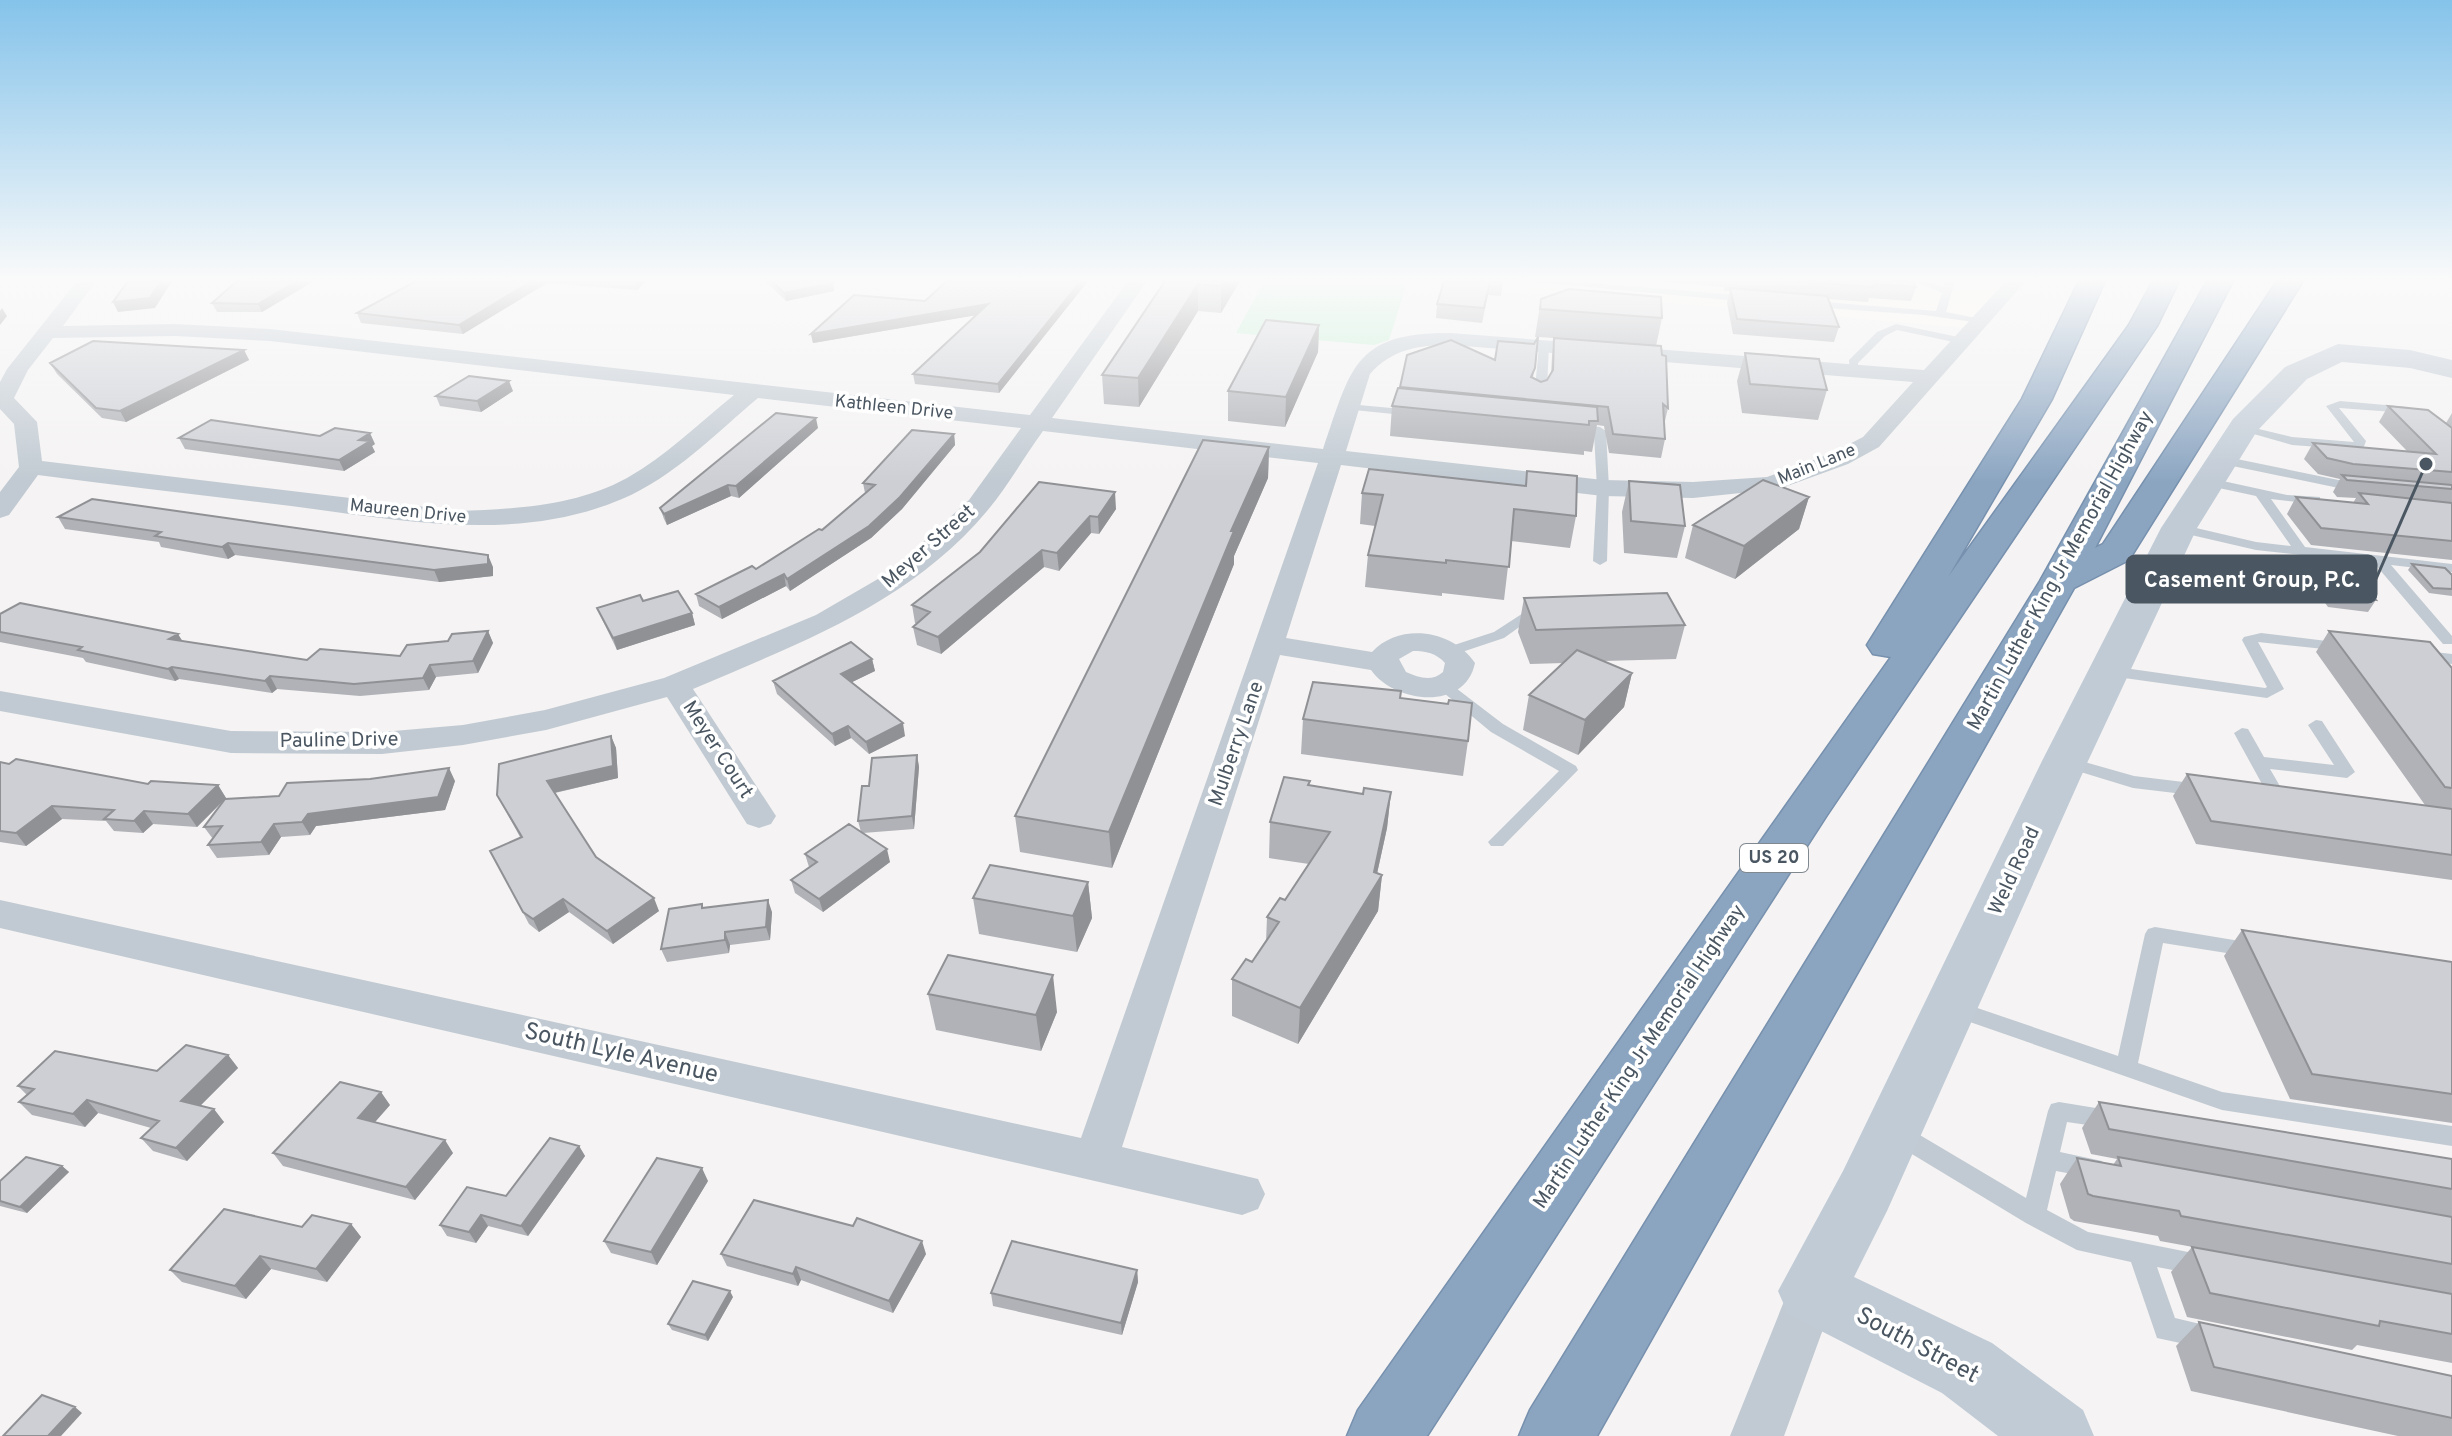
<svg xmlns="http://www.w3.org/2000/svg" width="2452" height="1436" viewBox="0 0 2452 1436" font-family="Overpass,sans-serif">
	<rect width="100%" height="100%" fill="#f5f3f3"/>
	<path fill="#fdf9ef" d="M1408 281H2009L1968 328Z"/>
	<path fill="#c3f1d5" d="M1264 281H1408L1389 340 1374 345 1236 333Z"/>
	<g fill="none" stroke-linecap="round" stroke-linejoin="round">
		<defs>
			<path id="highway" d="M2079 281H2105L2052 399 1948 577 2129 325 2153 281H2179L2157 326 1827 815 1427 1436H1347L1358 1410 1891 657 1873 654 1867 645 2022 399Z
				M2207 281H2233L2095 548 2103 544 2277 281H2303L2129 560 2074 588 1597 1436H1519L1530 1410 2040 581Z"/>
		</defs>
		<use href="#highway" stroke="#7690ad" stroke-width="3"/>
		<path fill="#c1cad2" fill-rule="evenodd" d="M1525 281H1570L1749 296 1754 299 1749 302Z
			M1914 281H1928L1943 287 1945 281H1955L1946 312 1986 320 1981 323 1924 315 1812 307 1807 304 1812 301 1936 311 1942 293Z
			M1896 324 1963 338 1968 341 1963 344 1897 330 1885 336 1858 363V373H1850L1849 360 1877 332Z
			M1544 343 1549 346 1547 388 1541 397 1537 398 1531 395 1535 388 1539 346Z
			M2340 401 2408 407 2414 410 2408 413 2339 408 2366 441 2363 449 2359 450 2292 445 2236 429 2242 425 2292 437 2354 442 2326 406Z
			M1348 404 1413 410 1419 413 1413 416 1344 409 1342 407Z
			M1576 424 1600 427 1606 431 1609 488 1607 561 1600 565 1593 561 1597 488 1594 434 1572 430V426Z
			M2222 456 2358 484 2364 488 2358 492 2218 463 2216 460Z
			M2209 478 2287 495 2320 497V503L2315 504 2271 499 2305 547 2452 564V572L2391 565 2452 636V644H2443L2374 563 2256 550 2174 531 2172 528 2179 524 2256 542 2291 546 2256 496 2205 485V479Z
			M1537 604 1544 608 1542 611 1504 638 1450 656 1442 651 1445 648 1494 632Z
			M2261 633 2343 643 2350 647 2343 651 2258 642 2284 689 2267 698 2110 676 2102 671 2110 666 2265 688 2267 687 2242 640 2244 637Z
			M2425 651 2452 654V664L2420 659 2417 656Z
			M1443 680 1448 682 1503 724 1576 766 1578 770 1503 846H1491L1488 842 1559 771 1491 732 1438 688 1435 685Z
			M2316 720 2322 721 2355 772 2347 778 2270 769 2288 800 2279 806 2273 804 2234 733 2242 728 2248 729 2264 757 2334 765 2308 725Z
			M2067 757 2134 776 2200 784 2209 790 2200 796 2133 788 2061 766 2059 762 2061 758Z
			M2155 927 2252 943 2259 945 2262 950 2259 955 2252 957 2163 943 2138 1063 2222 1092 2452 1126V1146L2222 1110 1947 1014 1944 1008 1947 1002 1954 1000 2118 1056 2145 934 2148 929Z
			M2059 1102 2108 1110 2116 1112 2119 1119 2116 1126 2108 1128 2067 1122 2060 1152 2102 1161 2105 1168 2102 1175 2094 1178 2056 1171 2047 1210 2088 1232 2208 1256 2211 1264 2208 1272 2199 1275 2157 1267 2175 1318 2217 1328 2221 1337 2217 1346 2208 1349 2157 1338 2131 1262 2077 1250 2026 1223 1892 1142 1889 1135 1892 1128 1900 1125 1908 1128 2026 1198 2048 1111 2051 1104Z"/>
		<path fill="#c1cad2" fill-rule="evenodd" d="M77 281H96L63 326 175 324 270 329 1030 415 1128 281H1147L1052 418 1323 449C1351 369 1353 332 1451 333L1924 370 2006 281H2026L1879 447 1848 464 1779 489 1693 498 1603 496 1341 465 1286 638 1372 652C1400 622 1453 630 1475 663 1465 712 1394 703 1371 670L1280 655 1122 1147 1258 1179 1265 1194 1258 1209 1242 1215 0 928V900L1081 1138 1318 463 1043 431C1024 457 1008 486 987 511 910 603 800 643 693 689L776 816 771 824 759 828 747 824 667 697 546 730 463 745 382 754 231 753 0 711V691L231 731 382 732 463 725 545 710 664 678 816 615 890 572 969 500 1021 428 758 398C715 434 674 477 622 499 516 544 401 520 291 506 207 496 122 486 38 475L9 515 0 518V492L19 467 14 424 0 409V382L7 369ZM175 336 270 341 734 395C699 423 666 456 627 478 576 506 516 509 459 511L42 461 37 422 14 398 28 370 53 338ZM1451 345 1913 382 1863 437 1830 454 1767 477 1693 482 1603 480 1346 451 1370 374C1392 349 1419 345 1451 345ZM1413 651C1426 651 1436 653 1445 663L1443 672C1432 682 1419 678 1406 672L1399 659Z
			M1812 1267 1829 1274 1837 1291 1784 1436H1730L1795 1274Z"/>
		<path fill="#c1cbd6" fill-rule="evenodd" d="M2338 344 2410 350 2452 360V378L2410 368 2342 362 2307 379 2257 431 2197 528 2088 761 1887 1211 1854 1277 1992 1343 2083 1410 2094 1436H1998L1942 1393 1788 1314 1778 1291 1843 1171 2042 761 2161 528 2233 419 2285 367Z"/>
		<use href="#highway" fill="#8ba5c1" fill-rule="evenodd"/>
	</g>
	<path fill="#b0b2b7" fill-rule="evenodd" d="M237 281H314L262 312H217L212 303Z
		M416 281H646L637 290 547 283 463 334 361 323 357 313Z
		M765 281H832L834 291 786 301Z
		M1088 281 999 393 915 384 913 374 976 315 813 343 811 334 925 301Z
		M1165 281H1240L1221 313 1198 311 1139 407 1104 404 1102 375Z
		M1444 281H1503L1501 296 1488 295 1482 323 1436 318 1437 304Z
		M1656 281H1913L1916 287 1911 301 1869 298 1868 302 1828 299 1839 327 1834 342 1733 334 1727 303 1730 291H1724V287Z
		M1541 299 1662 318 1656 346 1668 408 1664 425 1665 439 1661 458 1609 453 1604 426 1597 425 1592 452 1584 451V455L1390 436 1392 406 1400 388 1495 360 1534 344 1538 337H1535ZM1538 337 1554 338 1552 356 1551 373 1547 380 1541 382 1533 378Z
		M1319 325 1318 352 1285 427 1228 421V391Z
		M244 350 249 360 126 422 102 418 57 374 50 363Z
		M1745 353 1827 390 1818 420 1742 413 1737 381Z
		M513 391 481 412 440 406 436 396Z
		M2388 406 2446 423 2452 413V560L2311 545 2287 514 2296 497 2353 503 2356 498 2337 497 2333 492 2340 479 2318 474 2304 459 2313 443 2407 451 2379 422Z
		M818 428 739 498 731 496 667 525 664 519 660 508Z
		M954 434 955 445 902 509 871 538 790 591 786 586 722 619 699 606 696 594 756 569 822 530 865 493 863 483Z
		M179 438 375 444 372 446 375 452 344 471 185 449Z
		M1269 447 1268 478 1234 556V564L1112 868 1020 852 1015 816Z
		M1527 471 1576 516 1570 548 1511 541 1504 600 1442 593V596L1365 587 1368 555 1375 526 1360 524 1362 493 1525 486Z
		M1629 481 1685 526 1677 558 1624 553 1622 512Z
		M1039 482 1116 509 1099 534 1091 533 1059 571 1044 567 941 654 917 645 913 627 917 624 915 623 912 605 980 552Z
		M1809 497 1799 529 1735 579 1685 558 1693 525Z
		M58 517 493 567V576L439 582 235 555 228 559 161 547 159 542 65 529Z
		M2308 558 2376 600 2368 612 2328 607 2301 570Z
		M2412 564 2452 575V596L2429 593 2408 570Z
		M1524 598 1685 625 1676 659 1604 661 1632 673 1624 707 1578 755 1523 730 1529 695 1564 663 1530 664 1518 632Z
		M643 601 692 613 695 625 617 650 602 619 597 608Z
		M0 614 307 660 400 656 448 641 488 631 493 643 478 673 436 677 429 690 360 696 277 689 272 693 179 679 175 681 86 662 83 658 0 642Z
		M2329 631 2452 668V880L2196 844 2173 796 2187 774 2425 805 2316 652Z
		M872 659 875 671 852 682 905 736 869 754 851 738 835 746 777 694 773 681Z
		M1400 698 1468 741 1463 776 1301 754 1303 719Z
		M611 736 616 748 618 778 555 793 596 857 659 911 613 944 569 912 539 932 529 924 497 863 520 837 497 795Z
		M917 755 919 767 914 829 863 833 890 862 823 912 795 893 791 880 809 867 805 854 861 832 858 821 869 786Z
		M0 762 148 784 218 785 226 798 197 827 153 824 143 833 114 831 106 821 62 819 26 846 0 842Z
		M455 781 445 810 316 826 310 835 281 837 269 855 217 858 208 845 213 839 204 827 279 796Z
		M1310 785 1363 794 1391 792 1387 828 1377 874 1382 875 1378 911 1298 1044 1232 1016V979L1252 962 1266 942 1267 917 1285 900 1309 864 1269 858 1270 822Z
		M1088 882 1092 918 1077 952 979 934 973 898Z
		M704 908 772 912 770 940 730 945 729 953 667 962 661 949Z
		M2242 930 2452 962V1123L2290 1099 2224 956Z
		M928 994 1057 1012 1041 1051 936 1030Z
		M228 1055 238 1068 200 1106 224 1122 187 1161 153 1151 141 1138 151 1128 98 1113 85 1127 32 1115 19 1102 27 1095 18 1086 157 1071Z
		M2099 1102 2452 1159V1294L2160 1241 2158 1236 2074 1221 2070 1218 2060 1184 2077 1158 2113 1165 2117 1159 2091 1154 2082 1128Z
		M390 1105 375 1122 453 1153 415 1200 283 1166 273 1153Z
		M579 1146 585 1156 528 1236 488 1226 476 1243 447 1236 440 1225 506 1196Z
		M62 1166 69 1172 27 1213 0 1206V1181Z
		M708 1181 657 1265 611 1253 604 1241Z
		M351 1224 361 1237 327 1282 271 1269 246 1299 182 1282 170 1270Z
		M2192 1247 2452 1294V1363L2357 1345 2352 1350 2187 1317 2171 1272Z
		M721 1254H926L893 1313 801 1280 798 1286 727 1266Z
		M1137 1270 1138 1282 1122 1335 993 1306 991 1293Z
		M733 1297 708 1341 672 1330 668 1324Z
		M2199 1322 2452 1376V1436H2398L2191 1391 2176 1346Z"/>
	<path fill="#909195" d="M161 281H172L155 308 118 312 113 302Z
		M297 281H314L262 312 258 304Z
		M532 281H547V283L463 334 459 325Z
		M635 281H646L637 290Z
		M1081 281H1088L999 393 998 384Z
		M1224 281H1240L1221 313V286Z
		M833 283 834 291 786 301 784 293Z
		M1198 284V311L1139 407 1138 378Z
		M988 304 989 313 813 343 811 334Z
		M2 308 7 316 0 325V311Z
		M1319 325 1318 352 1285 427 1286 397Z
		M244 350 249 360 126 422 120 411Z
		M509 381 513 391 481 412 477 401Z
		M816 418 818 428 739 498 736 486Z
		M370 433 375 444 372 446 375 452 344 471 339 460 359 440Z
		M954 434 955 445 902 509 871 538 790 591 787 579Z
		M1269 447 1268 478 1234 556V564L1112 868 1109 832 1231 531Z
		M728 485 731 496 667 525 664 514Z
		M1115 492 1116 509 1099 534 1098 517Z
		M1809 497 1799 529 1735 579 1744 546Z
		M1090 516 1091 533 1059 571 1057 553Z
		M228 543 235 555 228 559 222 547Z
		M1042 550 1044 567 941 654 938 637Z
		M488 555 493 567V576L439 582 434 570Z
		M784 574 786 586 722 619 719 607Z
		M692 613 695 625 617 650 613 638Z
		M488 631 493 643 478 673 473 661Z
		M178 634 185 645 169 639Z
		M872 659 875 671 844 686 841 674Z
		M430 665 436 677 429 690 423 678Z
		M172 667 179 679 175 681 168 669Z
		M1632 673 1624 707 1578 755 1585 720Z
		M270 676 277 689 272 693 265 681Z
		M903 723 905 736 869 754 866 742Z
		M848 726 851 738 835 746 832 734Z
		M611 736 616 748 618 778 553 793 547 781Z
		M917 755 919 767 914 829 912 816Z
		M449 768 455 781 445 810 316 826 310 835 302 822 308 814Z
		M218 785 226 798 197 827 188 814Z
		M1391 792 1387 828 1374 887 1382 875 1378 911 1298 1044 1300 1008 1374 872Z
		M52 806 62 819 26 846 16 833Z
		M144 811 153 824 143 833 134 821Z
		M274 824 281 837 269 855 261 842Z
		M887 849 890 862 823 912 819 899Z
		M1088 882 1092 918 1077 952 1073 916Z
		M654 898 659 911 613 944 607 931Z
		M563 899 569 912 539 932 533 919Z
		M768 900 772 912 770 940 766 927Z
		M725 932 730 945 729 953 725 940Z
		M1053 975 1057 1012 1041 1051 1036 1015Z
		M228 1055 238 1068 192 1114 181 1101Z
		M381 1092 390 1105 367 1131 358 1118Z
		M87 1100 98 1113 85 1127 73 1114Z
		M214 1109 224 1122 187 1161 176 1148Z
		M445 1140 453 1153 415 1200 406 1187Z
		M579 1146 585 1156 528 1236 521 1226Z
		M62 1166 69 1172 27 1213 20 1207Z
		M702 1168 708 1181 657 1265 651 1252Z
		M481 1215 488 1226 476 1243 469 1232Z
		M351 1224 361 1237 327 1282 316 1269Z
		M922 1241 926 1254 893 1313 889 1301Z
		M260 1256 271 1269 246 1299 235 1286Z
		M796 1267 801 1280 798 1286 793 1274Z
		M1137 1270 1138 1282 1122 1335 1121 1323Z
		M730 1291 733 1297 708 1341 705 1335Z
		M75 1407 82 1413 61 1436H48Z"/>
	<path fill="#cdcfd5" stroke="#909195" stroke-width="2" d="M128 281H161L150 298 113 302Z
		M237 281H297L258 304 212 303Z
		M416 281H532L459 325 357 313Z
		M772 281H832L833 283 784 293Z
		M947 281H1081L998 384 913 374 988 304 811 334 854 295 925 301Z
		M1165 281H1224L1221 286 1198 284 1138 378 1102 375Z
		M1444 281H1490L1484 308 1437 304Z
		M1795 281H1913L1916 287 1874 284 1872 287Z
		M1730 288 1827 296 1839 327 1737 319Z
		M1569 289 1661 297 1662 318 1540 309 1541 299Z
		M1266 320 1319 325 1286 397 1228 391Z
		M1538 337 1535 368 1531 377 1541 382 1547 380 1553 370 1554 338 1661 346 1662 355 1666 356 1668 408 1663 404 1665 439 1613 434 1608 407 1400 387 1407 355 1451 340 1495 360 1498 341 1534 344Z
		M93 341 244 350 120 411 96 408 50 363Z
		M1745 353 1819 359 1827 390 1750 384Z
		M469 376 509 381 477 401 436 396Z
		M1398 388 1597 407 1598 421H1589V425L1392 406Z
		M2388 406 2428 410 2452 428V472L2353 464 2327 458 2313 443 2436 454Z
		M776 413 816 418 736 486 728 485 664 514 660 508Z
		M211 420 320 436 335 428 370 433 359 440 370 441 339 460 179 438Z
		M912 430 954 434 900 497 869 526 787 579 784 574 719 607 696 594 752 566 756 569 819 529 822 530 875 485 863 483Z
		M1203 440 1269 447 1231 531H1234L1109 832 1015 816Z
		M1369 469 1526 486 1527 471 1577 476 1576 516 1514 509 1509 567 1446 560V563L1368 555 1383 495 1362 493Z
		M2342 475 2452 485V489L2347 480Z
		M1763 480 1809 497 1744 546 1693 525Z
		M1629 481 1680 485 1685 526 1631 521Z
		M1039 482 1115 492 1098 517 1090 516 1057 553 1042 550 938 637 913 627 930 612 912 605 980 552Z
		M2359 493 2452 503V541L2321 528 2296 497 2368 504Z
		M92 499 488 555V564L434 570 228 543 222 547 155 536 161 532 58 517Z
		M2308 558 2346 562 2376 600 2336 595Z
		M2412 564 2445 568 2452 575V589L2433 588Z
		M678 591 692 613 613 638 597 608 640 595 643 601Z
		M1667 593 1685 625 1536 630 1524 598Z
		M20 603 178 634 169 639 307 660 320 649 400 656 407 645 448 641 452 634 488 631 473 661 430 665 423 678 354 684 270 676 265 681 172 667 168 669 78 650 82 647 0 632V614Z
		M2329 631 2430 642 2452 668V788L2445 787Z
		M851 642 872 659 841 674 903 723 866 742 848 726 832 734 773 681Z
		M1577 650 1632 673 1585 720 1529 695Z
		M1313 682 1401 691 1400 698 1448 704 1449 700 1472 703 1468 741 1303 719Z
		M611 736 613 766 547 781 596 857 654 898 607 931 563 899 533 919 523 912 490 851 522 837 497 795 499 764Z
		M917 755 912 816 858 821 862 786H869L872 758Z
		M16 759 148 784 151 781 218 785 188 814 144 811 134 821 104 819 114 810 52 806 16 833 0 831V762L9 764Z
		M449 768 438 797 308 814 302 822 274 824 261 842 208 845 222 826 204 827 225 799 279 796 287 783 370 779Z
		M2187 774 2452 809V855L2211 821Z
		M1284 777 1310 781 1308 785 1363 794 1364 788 1391 792 1374 872 1382 875 1300 1008 1232 979 1246 959 1252 962 1279 922 1267 917 1280 898 1285 900 1330 832 1270 822Z
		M849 824 887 849 819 899 791 880 817 862 805 854Z
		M990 865 1088 882 1073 916 973 898Z
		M768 900 766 927 725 932V940L661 949 669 909 702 904V908Z
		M2242 930 2452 962V1094L2312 1074Z
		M948 955 1053 975 1036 1015 928 994Z
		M186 1045 228 1055 181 1101 214 1109 176 1148 141 1138 159 1121 87 1100 73 1114 19 1102 34 1089 18 1086 55 1051 157 1071Z
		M340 1082 381 1092 358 1118 445 1140 406 1187 273 1153Z
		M2099 1102 2452 1159V1189L2109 1129Z
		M550 1138 579 1146 521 1226 481 1215 469 1232 440 1225 467 1187 506 1196Z
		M26 1157 62 1166 20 1207 0 1201V1181Z
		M2118 1157 2452 1217V1264L2181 1216 2179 1211 2093 1196 2088 1194 2077 1158 2121 1166Z
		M657 1158 702 1168 651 1252 604 1241Z
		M754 1200 853 1226 857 1218 922 1241 889 1301 796 1267 793 1274 721 1254Z
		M224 1209 302 1227 312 1215 351 1224 316 1269 260 1256 235 1286 170 1270Z
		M1012 1241 1137 1270 1121 1323 991 1293Z
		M2192 1247 2452 1294V1334L2380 1321 2379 1326 2210 1293Z
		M693 1281 730 1291 705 1335 668 1324Z
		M2199 1322 2452 1376V1418L2214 1367Z
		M42 1395 75 1407 48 1436H3Z"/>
	<linearGradient id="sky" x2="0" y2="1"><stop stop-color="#85c3ea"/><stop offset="0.58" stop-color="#fafafa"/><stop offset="1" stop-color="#fafafa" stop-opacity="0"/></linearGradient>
	<rect width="2452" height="482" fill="url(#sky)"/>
	<g text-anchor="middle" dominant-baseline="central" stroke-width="7" stroke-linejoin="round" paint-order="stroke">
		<g font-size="18" fill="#4a5661" stroke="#fff">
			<text transform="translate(894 408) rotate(6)">Kathleen Drive</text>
			<text transform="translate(1817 465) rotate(-22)">Main Lane</text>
			<text transform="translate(408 512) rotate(6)">Maureen Drive</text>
		</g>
		<rect fill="#fff" stroke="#808990" stroke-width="2" x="1740" y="844" width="68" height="28" rx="6"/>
		<g font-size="18" font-weight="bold" fill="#4a5661">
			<text x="1774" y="858">US 20</text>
		</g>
		<g font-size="20" fill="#4a5661" stroke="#fff">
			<text transform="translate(929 547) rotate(-41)">Meyer Street</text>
			<text transform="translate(2061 571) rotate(-61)">Martin Luther King Jr Memorial Highway</text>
			<text transform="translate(339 741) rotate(-1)">Pauline Drive</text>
			<text transform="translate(1237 744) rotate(-71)">Mulberry Lane</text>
			<text transform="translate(717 750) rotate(57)">Meyer Court</text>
			<text transform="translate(2015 871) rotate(-65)">Weld Road</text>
			<text transform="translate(1640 1057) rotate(-56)">Martin Luther King Jr Memorial Highway</text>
		</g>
		<g font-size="24" fill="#4a5661" stroke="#fff">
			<text transform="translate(621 1054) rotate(13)">South Lyle Avenue</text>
			<text transform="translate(1917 1346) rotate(28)">South Street</text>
		</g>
	</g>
	<path fill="none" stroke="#4a5661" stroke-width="3" d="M2426 464L2376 579"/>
	<circle fill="#4a5661" stroke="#fff" stroke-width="3" cx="2426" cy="464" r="8"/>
	<rect fill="#4a5661" stroke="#4a5661" stroke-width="3" x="2127" y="556" width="249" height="46" rx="8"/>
	<g font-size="22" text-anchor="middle" font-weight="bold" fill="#fff">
		<text x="2252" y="587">Casement Group, P.C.</text>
	</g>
</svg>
